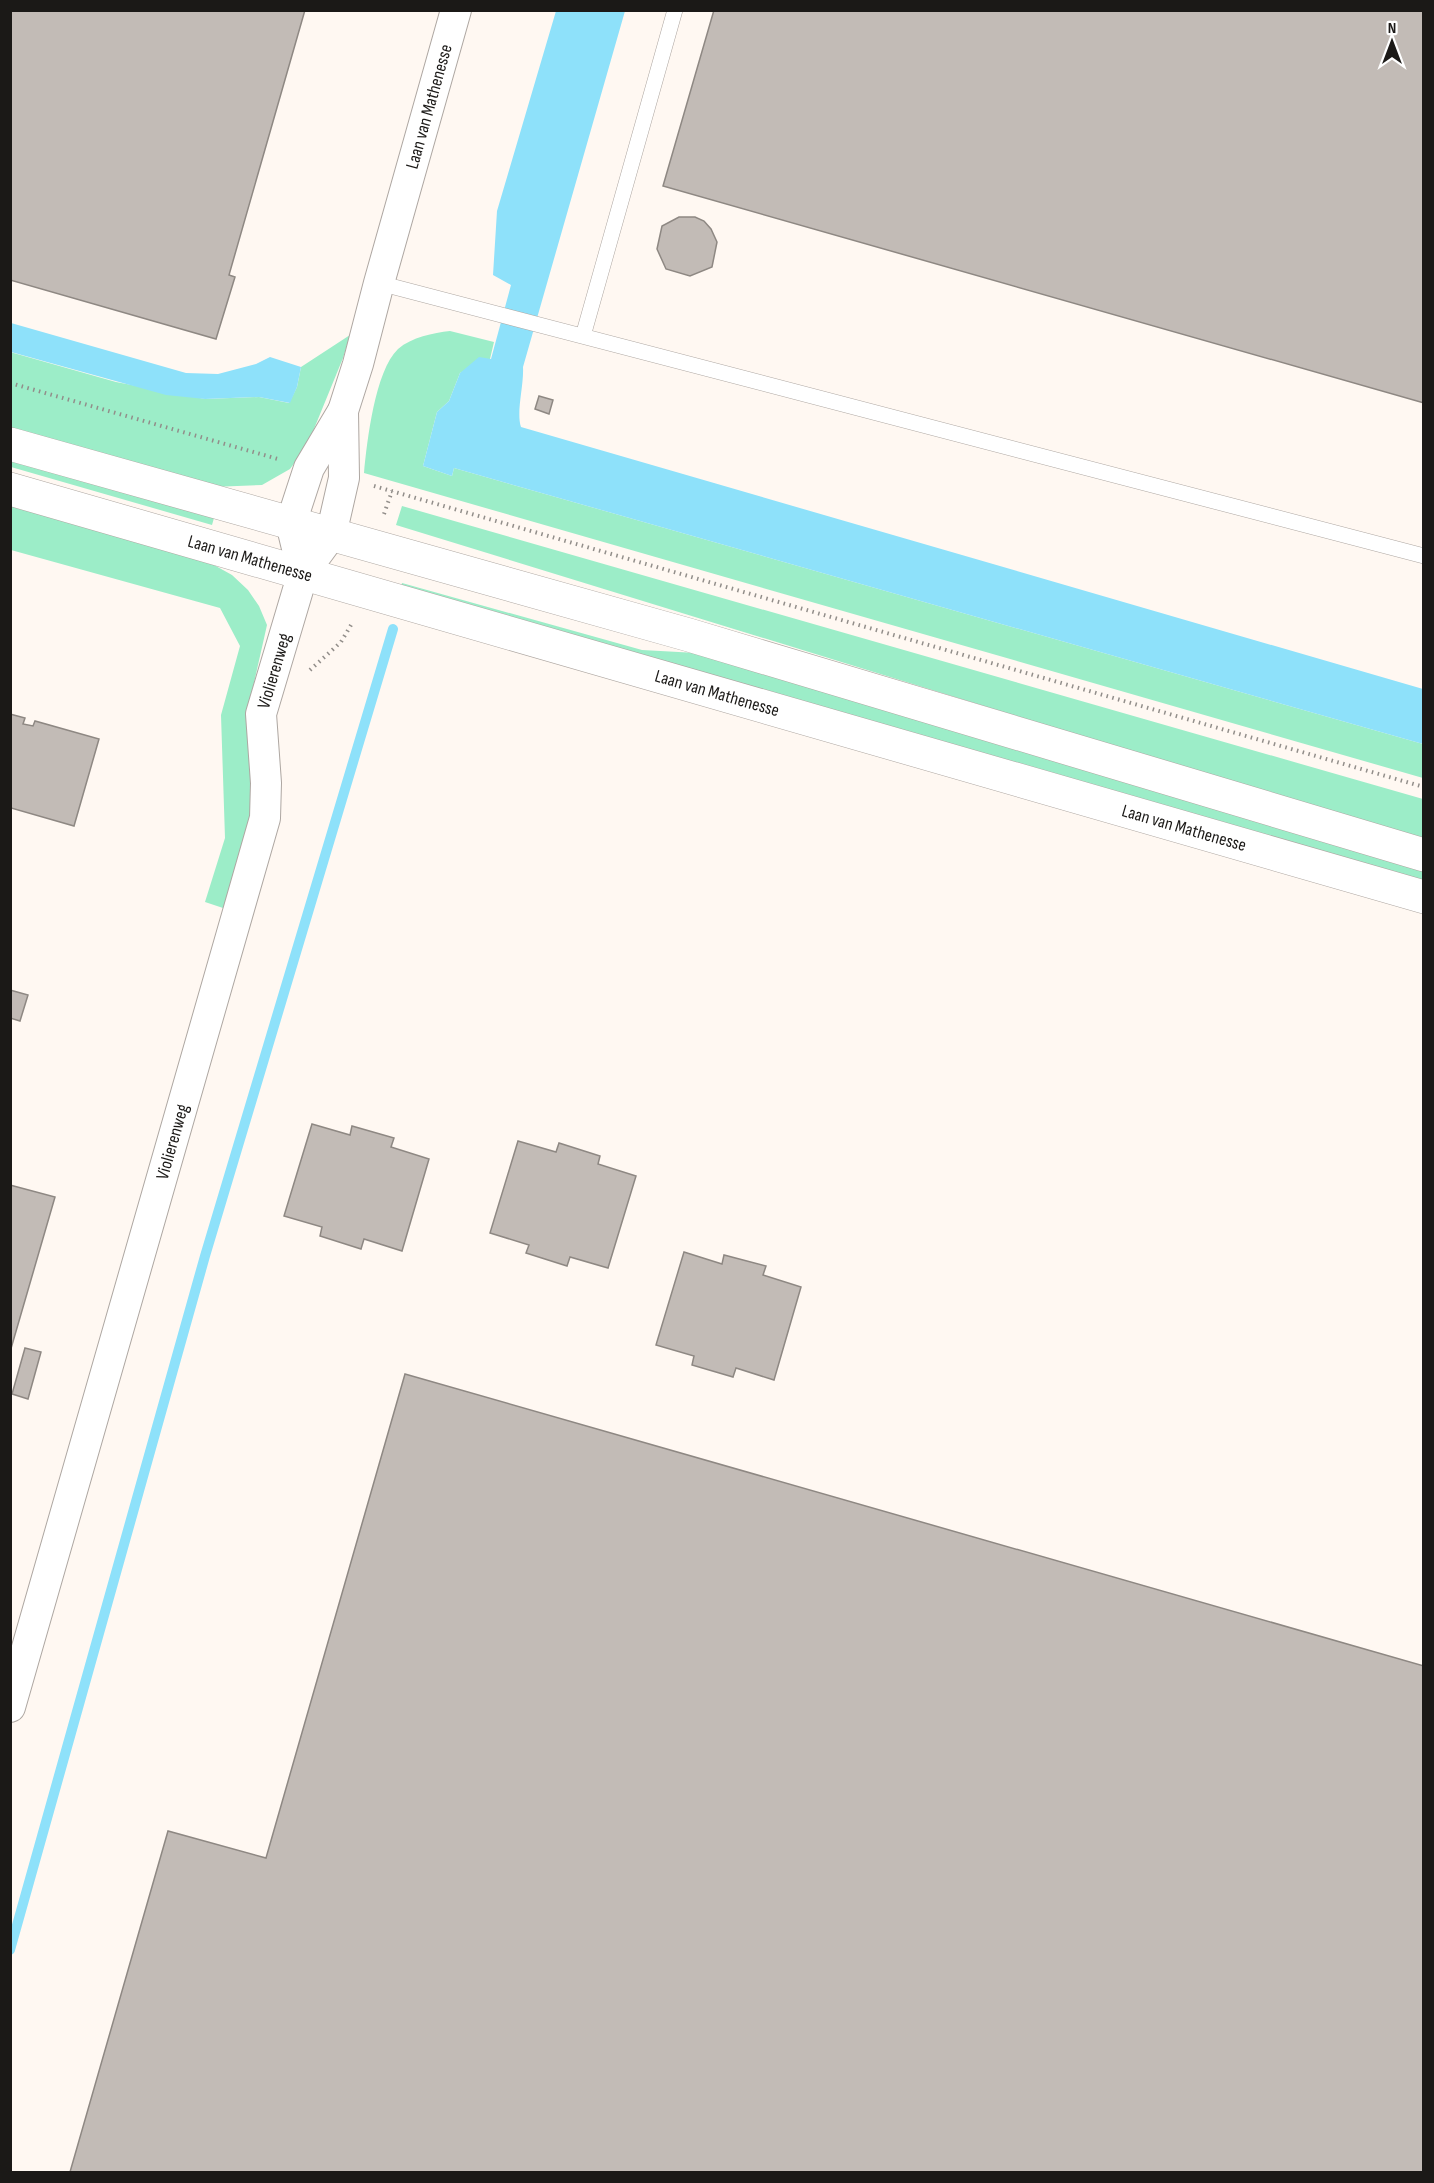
<svg xmlns="http://www.w3.org/2000/svg" width="1434" height="2183" viewBox="0 0 1434 2183" font-family="'Sofia Sans Condensed',sans-serif">
	<rect width="100%" height="100%" fill="#fff8f2"/>
	<path fill="#9cedc8" d="M450 331 494 342 490 359 460 373 449 401 437 412 423 466 452 476 454 468 1423 744V778L364 473C367 441 375 371 398 349 412 337 433 333 450 331Z
		M350 335 343 358 307 446 290 469 262 485 212 487 11 432 10 352 116 382 205 399 259 397 289 403 297 387 301 367Z
		M10 456 216 511 212 525 11 467Z
		M10 505 214 565 232 575 248 590 259 606 267 625 249 705 255 803 229 910 205 902 225 838 221 715 240 646 220 608 11 550Z
		M402 506 1423 799V841L396 525Z
		M402 583 642 650 715 654 1423 864V889L399 594Z"/>
	<path fill="#8ee1fa" d="M556 11H625L523 367C524 386 516 412 521 427L1423 689V744L454 468 452 476 423 466 437 412 449 401 460 373 479 357 491 359 511 285 493 275 497 211Z
		M11 323 186 373 218 374 256 364 270 357 301 367 297 387 290 403 259 397 205 399 166 395 11 352Z"/>
	<g fill="none" stroke-linecap="round" stroke-linejoin="round">
		<path stroke="#8ee1fa" stroke-width="10" d="M10 1950 205 1256 393 629"/>
	</g>
	<path fill="#c2bbb6" stroke="#8e8883" stroke-width="1.5" d="M10 10H305L229 275 235 277 216 339 10 280Z
		M714 10H1424V403L663 186Z
		M679 217H695L704 221 711 229 717 242 712 267 690 276 666 269 657 249 662 226Z
		M539 396 553 400 549 414 535 409Z
		M10 714 25 718 23 724 33 726 35 721 99 739 74 826 11 808Z
		M10 990 28 995 20 1021 10 1018Z
		M312 1124 350 1135 352 1126 394 1138 391 1147 429 1159 402 1251 364 1239 361 1249 320 1236 322 1227 284 1216Z
		M518 1141 556 1152 559 1143 600 1156 598 1164 636 1176 608 1268 570 1257 567 1266 526 1253 529 1245 490 1233Z
		M10 1185 55 1197 10 1352Z
		M684 1252 722 1264 724 1255 766 1266 763 1275 801 1287 774 1380 736 1368 733 1377 692 1365 694 1356 656 1345Z
		M25 1348 41 1352 28 1399 12 1394Z
		M405 1374 1424 1666V2172H70L168 1831 266 1858Z"/>
	<g fill="none" stroke-linecap="round" stroke-linejoin="round">
		<defs>
			<path id="lane" d="M379 283 1424 556
				M583 336 675 10"/>
			<g id="street">
				<path id="s1" d="M303 573 291 523 309 468 343 411 358 364 379 283 456 10"/>
				<path id="s2" d="M10 1707 265 818 266 783 261 714 303 573 331 535 344 478 343 411"/>
			</g>
			<g id="secondary">
				<path d="M10 444 689 635 1424 855"/>
				<path id="s3" d="M10 489 1424 897"/>
			</g>
		</defs>
		<use href="#lane" stroke="#aea7a2" stroke-width="16"/>
		<use href="#street" stroke="#aea7a2" stroke-width="32"/>
		<use href="#secondary" stroke="#aea7a2" stroke-width="34"/>
		<path stroke="#928e8a" stroke-width="4" stroke-dasharray="1.5 4.5" stroke-linecap="butt" d="M10 383 278 459
			M374 486 1424 787
			M384 514 392 491
			M310 670 341 642 351 625"/>
		<use href="#lane" stroke="#fff" stroke-width="15"/>
		<use href="#street" stroke="#fff" stroke-width="30"/>
		<use href="#secondary" stroke="#fff" stroke-width="33"/>
	</g>
	<g text-anchor="middle" dominant-baseline="central" stroke-width="4.5" stroke-linejoin="round" paint-order="stroke">
		<g font-size="18" fill="#1b1917" stroke="#fff">
			<text stroke="none"><textPath href="#s1" startOffset="492">Laan van Mathenesse</textPath></text>
			<text stroke="none"><textPath href="#s3" startOffset="250">Laan van Mathenesse</textPath></text>
			<text stroke="none"><textPath href="#s2" startOffset="1074">Violierenweg</textPath></text>
			<text stroke="none"><textPath href="#s3" startOffset="736">Laan van Mathenesse</textPath></text>
			<text stroke="none"><textPath href="#s3" startOffset="1222">Laan van Mathenesse</textPath></text>
			<text stroke="none"><textPath href="#s2" startOffset="588">Violierenweg</textPath></text>
		</g>
	</g>
	<rect width="1434" height="2183" fill="none" stroke="#1b1917" stroke-width="24"/>
	<g transform="translate(1392 42)" stroke="#ffffff" stroke-width="4.5" paint-order="stroke">
	<path d="M0-4.5L10 22L0 15L-10 22Z" fill="#1b1917"/>
	<text y="-9" font-size="16" font-weight="bold" text-anchor="middle" fill="#1b1917">N</text>
	</g>
</svg>
